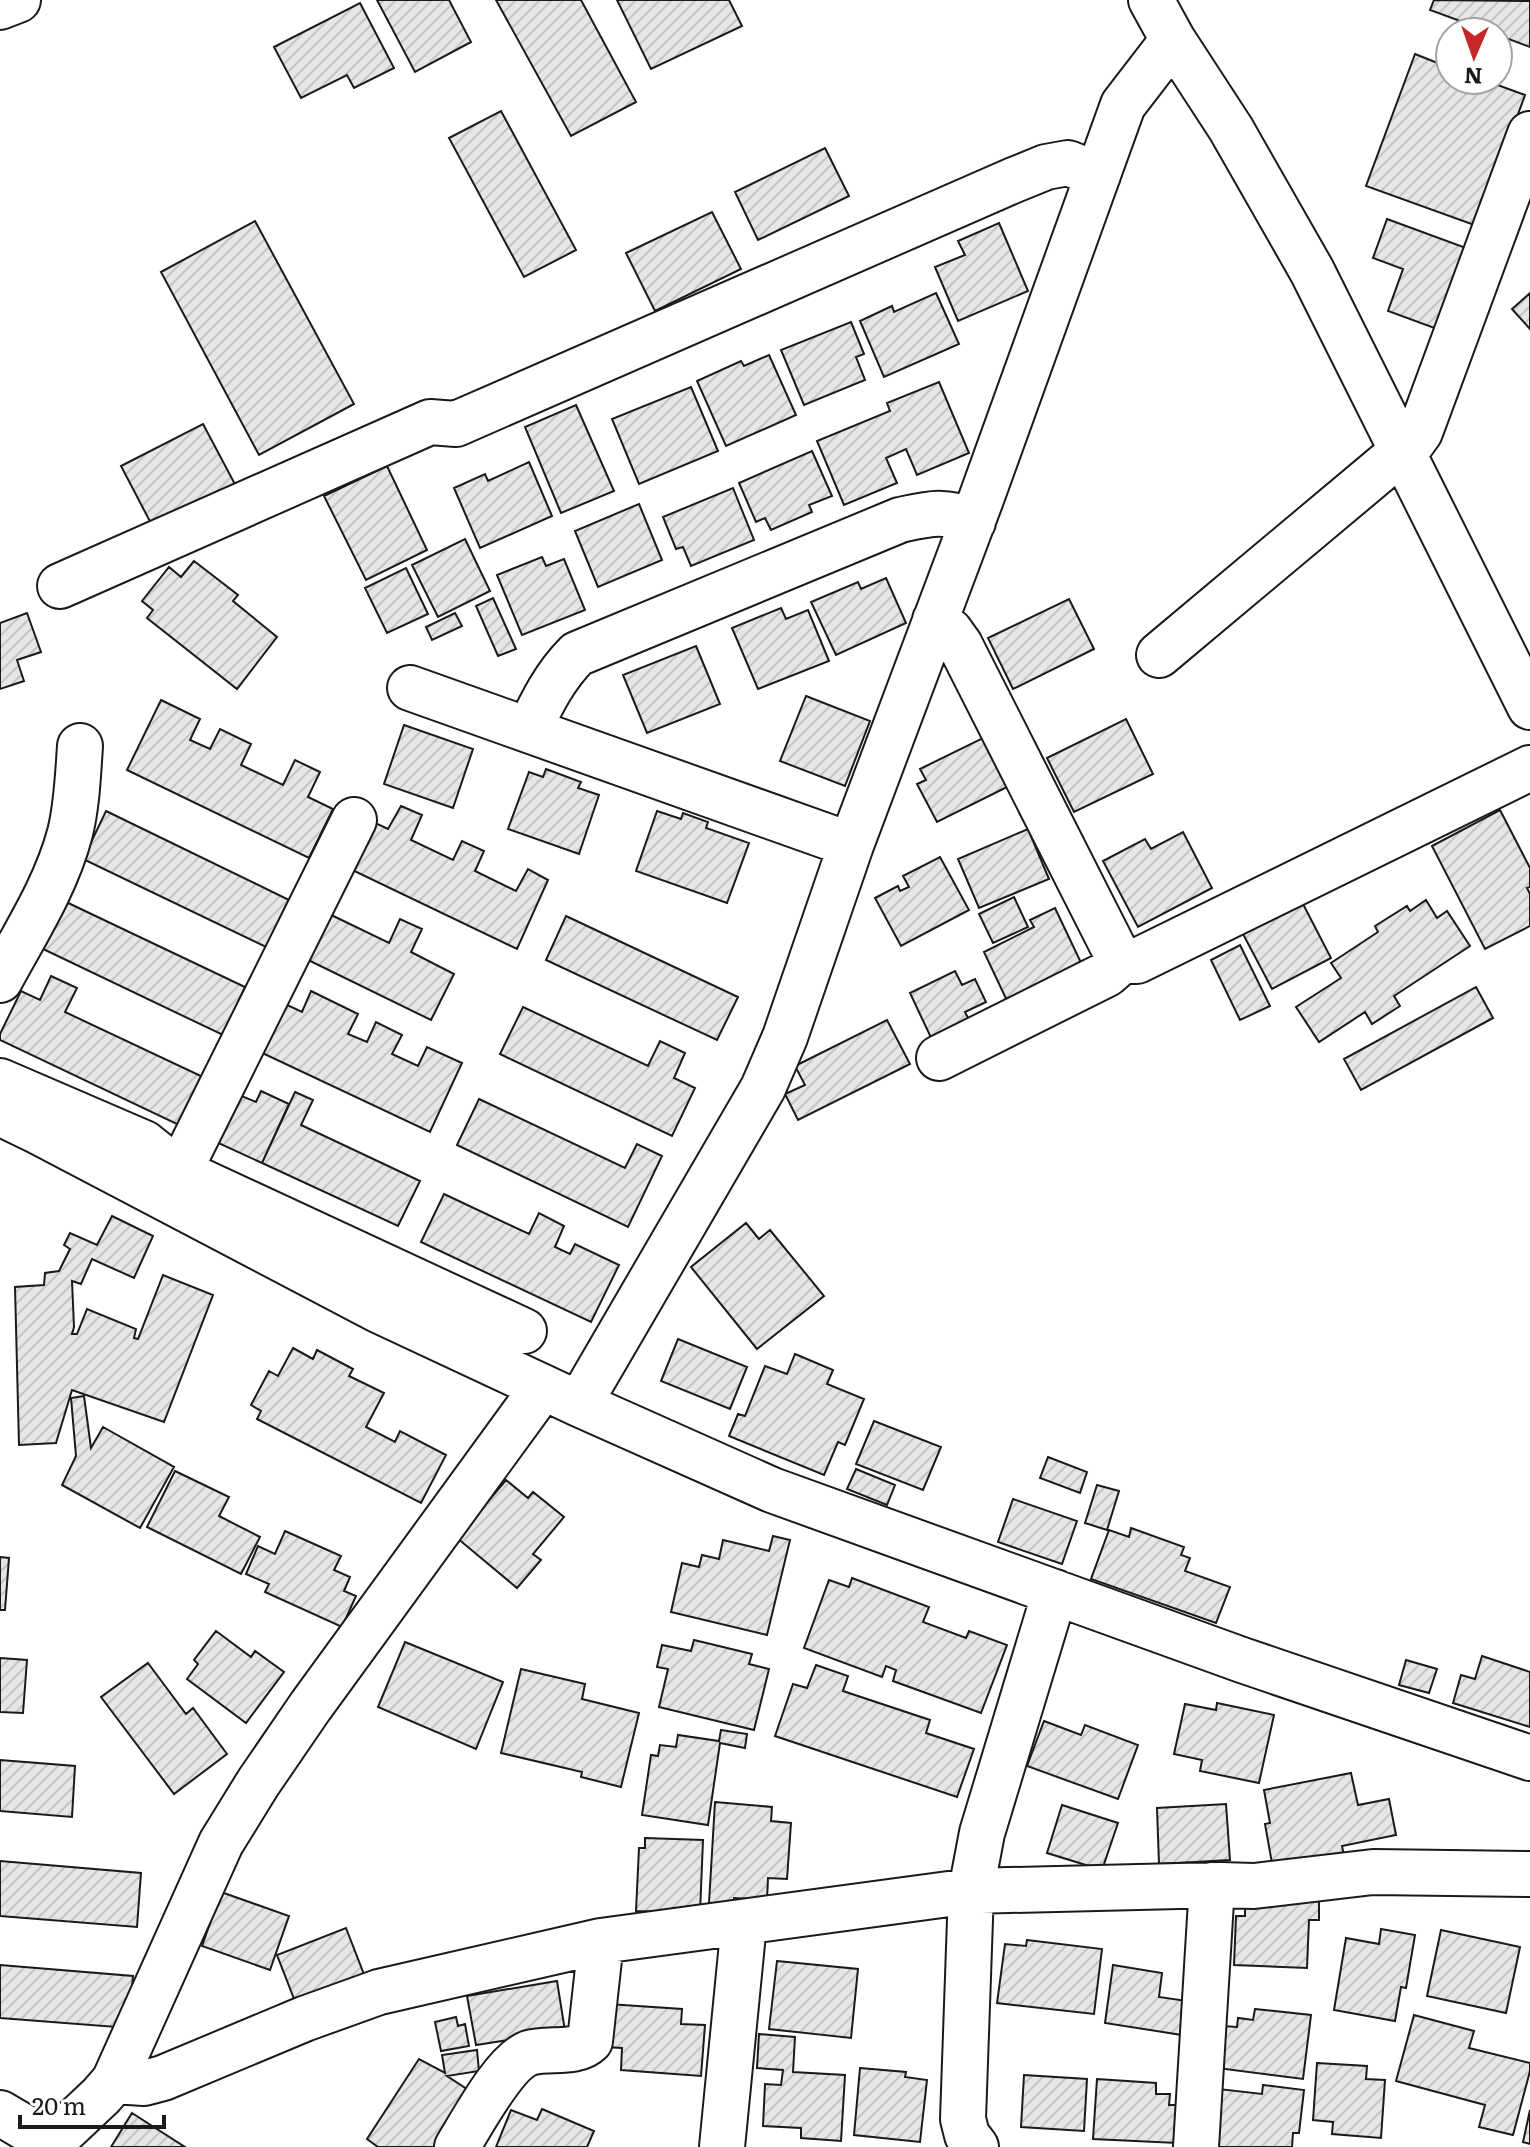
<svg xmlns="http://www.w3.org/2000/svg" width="1530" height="2147" viewBox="0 0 1530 2147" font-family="Literata,serif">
	<defs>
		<pattern id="building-hatch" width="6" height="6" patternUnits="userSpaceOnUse" patternTransform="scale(2)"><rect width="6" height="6" fill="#e6e6e6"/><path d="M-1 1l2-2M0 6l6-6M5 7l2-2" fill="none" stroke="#c5c5c5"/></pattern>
	</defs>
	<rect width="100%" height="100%" fill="#fff"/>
	<path fill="url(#building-hatch)" stroke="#1a1a1a" stroke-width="2" d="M377 0H449L471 42 415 72Z
		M496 0H581L636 102 571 136Z
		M617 0H729L742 26 651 69Z
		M1434 0 1530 1V47L1498 35V32H1490L1430 10Z
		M360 3 394 68 354 88 347 75 301 98 274 47Z
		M1415 54 1450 68V80H1484L1525 95 1477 226 1366 186Z
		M501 111 576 250 524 277 449 138Z
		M825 148 849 196 758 240 735 192Z
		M712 212 741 269 655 311 626 253Z
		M1387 219 1477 252 1448 333 1388 311 1403 269 1373 258Z
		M255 221 354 404 259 455 161 272Z
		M999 223 1028 291 958 321 935 267 965 255 958 241Z
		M936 293 959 344 884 377 860 321 892 306 894 312Z
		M1530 293V329L1512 309Z
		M851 322 864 354 856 357 865 380 804 405 781 350Z
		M769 355 796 415 726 446 697 381 741 361 744 366Z
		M939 382 969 453 917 475 906 449 886 458 897 483 844 505 817 441 890 411 887 403Z
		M691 387 718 451 639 484 612 419Z
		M576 405 614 491 561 513 525 427Z
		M203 424 237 488 155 531 121 466Z
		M812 451 832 496 809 505 812 512 771 530 765 518 756 522 739 483Z
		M529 462 552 516 480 548 454 488 485 474 488 481Z
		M387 466 427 550 366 580 324 496Z
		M733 488 754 540 691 566 683 547 676 549 663 517Z
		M639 504 662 560 598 587 575 531Z
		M465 539 490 591 438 617 412 565Z
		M542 557 546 566 564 559 585 610 522 635 497 575Z
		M194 561 238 595 233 601 277 637 237 689 147 618 153 610 142 601 169 567 181 577Z
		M406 568 428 614 387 633 365 588Z
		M886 578 906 623 836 655 811 602 858 582 861 589Z
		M493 598 516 649 498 656 476 606Z
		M1069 599 1094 649 1013 689 988 638Z
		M781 608 786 619 808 610 829 661 758 689 732 628Z
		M27 613 41 652 17 660 24 681 0 689V623Z
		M455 613 462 626 432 640 426 627Z
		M696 646 720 704 647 733 623 675Z
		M806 696 870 721 845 786 780 761Z
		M161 700 200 719 190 740 210 749 220 729 251 744 241 765 283 785 295 760 320 772 308 797 333 809 309 858 127 770Z
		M1126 719 1153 774 1074 812 1047 758Z
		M404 725 473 749 453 808 384 784Z
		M987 736 1011 785 937 822 917 784 926 780 920 769Z
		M546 769 581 782 578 788 599 795 579 854 508 829 529 772 543 777Z
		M401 806 422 815 411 840 453 860 462 841 484 851 475 871 516 891 528 869 548 880 517 949 346 867 369 820 388 829Z
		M1500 810 1530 868V887L1527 888 1530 894V926L1485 949 1432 846Z
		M106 811 289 900 266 947 83 859Z
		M657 811 681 819 683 813 708 822 706 828 749 843 727 903 636 871Z
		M1028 829 1049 879 979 908 958 859Z
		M1183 832 1212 888 1138 927 1103 861 1145 839 1151 849Z
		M940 857 969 910 901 946 875 898 898 886 900 891 909 887 903 876Z
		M1014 897 1028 927 993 943 979 914Z
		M1426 900 1437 918 1447 911 1470 946 1394 996 1400 1006 1372 1024 1365 1012 1319 1042 1296 1007 1341 978 1331 963 1378 932 1375 926 1407 906 1410 911Z
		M64 901 245 987 223 1035 41 948Z
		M1303 904 1331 958 1272 989 1243 934Z
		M1055 908 1084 969 1009 1005 984 952 1034 927 1030 920Z
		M325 912 389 943 400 919 422 929 411 952 454 974 431 1020 302 957Z
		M566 916 738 997 717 1040 546 960Z
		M1240 945 1270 1006 1240 1020 1211 960Z
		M955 971 962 985 975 979 986 1002 965 1012 972 1026 934 1044 910 993Z
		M51 976 77 988 65 1012 203 1077 181 1126 0 1040V1034L21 991 40 1000Z
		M1476 987 1493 1018 1361 1090 1344 1059Z
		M311 991 358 1014 348 1034 367 1042 376 1022 402 1035 392 1054 418 1066 427 1047 462 1063 430 1132 258 1051 281 1002 302 1012Z
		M523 1007 648 1066 660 1041 685 1053 674 1078 695 1088 672 1136 500 1054Z
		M887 1020 910 1064 798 1120 785 1094 805 1085 795 1066Z
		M261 1091 289 1104 262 1163 214 1141 237 1094 256 1102Z
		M295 1092 313 1100 301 1125 420 1181 398 1226 262 1163Z
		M479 1099 625 1168 637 1144 662 1156 628 1227 457 1145Z
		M444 1194 529 1234 539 1213 564 1226 555 1247 570 1254 575 1244 619 1265 591 1322 421 1242Z
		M112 1216 153 1236 134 1278 92 1259 81 1284 72 1281 74 1327 72 1334H77L87 1309 136 1329 134 1338 138 1339 163 1275 213 1295 164 1422 72 1390 56 1443 19 1445 15 1287 44 1285 45 1273 59 1271 70 1249 64 1245 70 1233 97 1245Z
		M746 1223 759 1239 770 1230 824 1296 757 1349 691 1267Z
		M678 1339 747 1367 730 1409 661 1381Z
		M293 1348 313 1359 317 1350 353 1369 349 1376 384 1393 366 1427 395 1442 400 1431 446 1455 421 1503 257 1419 261 1411 251 1405 269 1371 278 1376Z
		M795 1354 833 1370 827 1384 864 1399 845 1445 838 1442 824 1475 729 1436 738 1414 745 1416 765 1366 787 1374Z
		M84 1396 91 1448 103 1427 174 1467 140 1528 62 1485 76 1456 71 1398Z
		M874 1421 941 1447 923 1490 856 1464Z
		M1048 1457 1087 1472 1080 1493 1040 1478Z
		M856 1469 895 1485 887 1505 847 1489Z
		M175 1471 229 1497 219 1516 260 1537 241 1574 147 1527Z
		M506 1480 528 1498 533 1492 564 1517 533 1554 541 1560 517 1588 457 1538Z
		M1097 1485 1119 1491 1107 1530 1085 1523Z
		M1013 1499 1077 1521 1062 1564 998 1542Z
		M1131 1528 1184 1547 1181 1555 1190 1558 1185 1571 1230 1587 1216 1623 1091 1579 1109 1530 1129 1537Z
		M285 1531 341 1556 334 1570 350 1577 344 1591 356 1596 342 1627 265 1592 269 1584 246 1574 258 1546 275 1554Z
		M773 1536 790 1540 767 1635 671 1612 682 1563 699 1567 702 1555 719 1559 723 1540 769 1551Z
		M0 1557 9 1558 5 1610H0Z
		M852 1578 929 1607 923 1622 966 1638 969 1631 1007 1645 981 1713 893 1681 896 1670 886 1666 882 1677 804 1648 829 1580 849 1587Z
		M216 1631 251 1657 255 1651 284 1672 246 1723 187 1679 198 1664 194 1660Z
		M694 1640 752 1654 749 1664 769 1669 754 1730 659 1707 668 1669 657 1667 662 1645 691 1651Z
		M405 1642 503 1682 476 1749 378 1707Z
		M1482 1656 1530 1672V1727L1453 1703 1461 1675 1475 1679Z
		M0 1658 27 1660 23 1713 0 1712Z
		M1406 1660 1437 1669 1429 1693 1399 1685Z
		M148 1663 186 1714 193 1708 227 1754 174 1794 101 1697Z
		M816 1665 848 1676 843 1691 930 1720 926 1733 974 1749 957 1797 775 1736 793 1684 807 1688Z
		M521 1669 585 1684 582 1699 639 1713 621 1787 581 1777 582 1772 501 1753Z
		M1217 1703 1274 1715 1259 1783 1200 1771 1202 1760 1174 1754 1185 1704 1216 1710Z
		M1044 1721 1081 1735 1085 1725 1138 1745 1118 1799 1027 1766Z
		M721 1730 747 1734 745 1748 720 1743 708 1825 642 1815 651 1755 658 1756 660 1745 676 1747 678 1735 719 1741Z
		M0 1760 75 1766 72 1817 0 1811Z
		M1351 1773 1358 1805 1389 1799 1396 1835 1342 1846 1344 1856 1273 1869 1265 1824 1270 1823 1264 1790Z
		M715 1802 772 1807 771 1821 791 1823 787 1879 768 1878 767 1900 734 1898V1905L709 1903Z
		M1226 1804 1230 1860 1159 1864 1157 1808Z
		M1062 1805 1118 1823 1102 1870 1047 1853Z
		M645 1838 703 1840 700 1913 636 1911 639 1848H645Z
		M0 1861 141 1873 137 1927 0 1916Z
		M221 1892 289 1916 270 1970 202 1946Z
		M1284 1898 1319 1900V1920H1309L1307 1968 1234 1965 1236 1916H1245V1903L1284 1905Z
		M346 1928 365 1977 296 2004 277 1955Z
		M1381 1929 1415 1935 1406 1988 1401 1987 1395 2021 1334 2010 1346 1938 1379 1944Z
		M1441 1930 1520 1947 1506 2013 1427 1996Z
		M1027 1940 1102 1949 1094 2014 997 2003 1005 1944 1026 1946Z
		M777 1961 858 1969 851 2038 769 2029Z
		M0 1965 133 1976 129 2028 0 2018Z
		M1113 1965 1162 1973 1159 1997 1187 2001 1182 2035 1105 2023Z
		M557 1981 565 2031 476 2045 467 1996Z
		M608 2004 682 2009 681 2024 705 2025 701 2076 621 2070 622 2048 605 2047Z
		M1255 2009 1311 2015 1303 2079 1217 2068 1223 2026 1237 2027 1238 2018 1253 2020Z
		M1414 2015 1474 2031 1469 2048 1530 2063V2071L1513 2135 1479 2127 1485 2105 1396 2081Z
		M456 2017 458 2026 465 2024 469 2046 441 2051 435 2022Z
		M759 2034 795 2037 793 2072 845 2075 841 2141 801 2138V2128L763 2126 765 2084 781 2085 783 2070 757 2068Z
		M477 2050 479 2071 447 2076 473 2093 438 2147H378L367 2139 419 2059 445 2073 442 2055Z
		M1317 2063 1367 2066 1366 2079 1385 2080 1381 2138 1332 2134 1333 2122 1313 2120Z
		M860 2068 906 2072 905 2077 927 2080 920 2142 854 2135Z
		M1024 2075 1087 2079 1084 2131 1021 2127Z
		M1097 2079 1156 2083V2094H1170L1169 2105H1180L1177 2143 1093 2139Z
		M1263 2085 1304 2090 1299 2133H1293L1292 2147H1213L1219 2089 1262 2094Z
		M542 2109 594 2131 587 2147H496L511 2110 537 2120Z
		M1530 2110V2144L1523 2142Z
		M132 2113 185 2147H111Z"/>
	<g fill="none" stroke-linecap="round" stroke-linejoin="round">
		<defs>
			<path id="minor" d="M1151 0 1173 40 1231 129 1312 271 1530 707
				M60 586 430 422 456 424 1014 180 1046 167 1068 163 1098 175
				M935 620 950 631 960 645 1115 951 1123 960 1137 961 1530 768
				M1159 655 1412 443 1420 432 1530 134
				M410 688 851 845
				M529 730C542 702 555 676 577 654L900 520C928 514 945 509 973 522
				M0 980C26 932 56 886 70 833 77 805 78 775 80 746
				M939 1058 1107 974 1123 960
				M0 1081 144 1143 179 1171 524 1331
				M0 1113 39 1132 378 1310 579 1404 772 1490 1242 1660 1530 1758
				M167 1196 354 820
				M579 1404 763 1088 785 1037 851 845 981 499 1123 105 1173 40
				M114 2081 144 2083 163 2078 304 2019 379 1992 601 1941 971 1891 1220 1885 1254 1886 1373 1872 1530 1874
				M0 2113 58 2147
				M51 2143 101 2096 114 2081 221 1843 258 1783 310 1707 543 1387
				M457 2147C472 2123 504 2062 529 2053 548 2047 576 2055 590 2041L601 1941
				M722 2147 744 1923
				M976 2147 967 2135 963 2119 971 1891 982 1833 1055 1592
				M1196 2147 1212 1885"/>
			<path id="highway" d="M0 7 18 0"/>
		</defs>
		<use href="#minor" stroke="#1a1a1a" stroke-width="48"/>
		<use href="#highway" stroke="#1a1a1a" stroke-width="48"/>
		<use href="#minor" stroke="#fff" stroke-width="44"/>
		<use href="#highway" stroke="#fff" stroke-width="44"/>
	</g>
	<g transform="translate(1474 56) rotate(182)"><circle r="38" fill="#ffffff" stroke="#a3a3a3" stroke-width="2"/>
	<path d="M0-6L14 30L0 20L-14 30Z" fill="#c62828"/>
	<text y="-12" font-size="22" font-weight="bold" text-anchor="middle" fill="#1a1a1a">N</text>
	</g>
	<path d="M20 2115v12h144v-12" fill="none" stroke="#1a1a1a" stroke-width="4"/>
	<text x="32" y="2115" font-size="24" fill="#1a1a1a" stroke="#ffffff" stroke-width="6" paint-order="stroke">20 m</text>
</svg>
